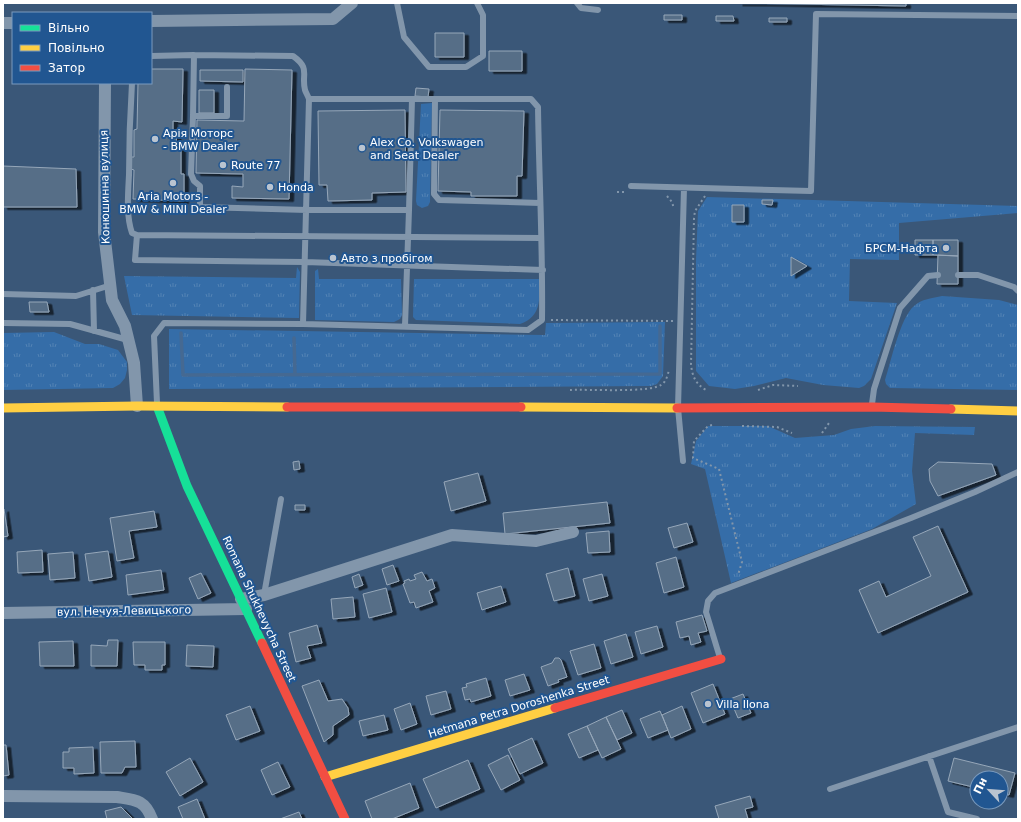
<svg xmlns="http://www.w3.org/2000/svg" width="1021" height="822" viewBox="0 0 1021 822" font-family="'DejaVu Sans',sans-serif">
	<defs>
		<pattern id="grass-tufts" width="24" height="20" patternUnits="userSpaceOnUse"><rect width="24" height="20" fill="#356da8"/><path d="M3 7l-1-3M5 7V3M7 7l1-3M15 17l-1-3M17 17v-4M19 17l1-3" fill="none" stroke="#5383b5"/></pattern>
		<filter id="shadow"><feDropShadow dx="4.5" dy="2.5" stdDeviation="0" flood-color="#0009"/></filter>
	</defs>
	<rect width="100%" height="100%" fill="#3a5778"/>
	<path fill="url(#grass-tufts)" d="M432 103 430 202 428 206 422 208 417 205 416 201 421 104Z
		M707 197 1018 206V213L899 223V260L850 259 849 301 897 303 871 379 864 386 859 388 823 385 786 378 754 386 735 389 709 386 696 371V261L698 211Z
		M297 267 300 272 299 318 132 315 124 276 296 278Z
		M318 269 319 279H401L402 315 400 319 394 322 315 320V271Z
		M414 279H540C539 300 542 316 520 324L416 320 413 317Z
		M942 296 999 300 1018 305V390L890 388 886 384 885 380C891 362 900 318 914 306 921 299 933 298 942 296Z
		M665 322 663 376 657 384 651 386 169 389V329L545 335 546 323Z
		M54 332 85 344H99L118 350 127 362V370L125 378 120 384 113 388 3 390V333Z
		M708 426H768L795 438 834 435 851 429 875 426 975 427 974 435 915 433 912 471 916 504 872 529 731 583 705 469 691 464 696 441Z"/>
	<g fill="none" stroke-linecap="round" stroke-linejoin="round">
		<path stroke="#456992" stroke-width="3.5" d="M181 333 183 375 660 374V326
			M294 338 295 375"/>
	</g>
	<path fill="#566e87" stroke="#96a7b9" filter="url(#shadow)" d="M738 3H906V6Z
		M664 15H682V20H664Z
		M716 16H733L734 21H716Z
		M769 18H787V22H769Z
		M435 33H464V57H435Z
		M489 51H522V71H489Z
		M151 69H183L182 122 173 121V130H177L176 148H181V174H184V201L133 199 134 170 131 169V157H134V130L137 129 138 83H151Z
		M245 69 292 70 289 199 232 198V186L243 187V174L196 173 197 120 244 121Z
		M200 70H243V82L200 81Z
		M416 88 429 89 428 97 415 96Z
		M199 90H214V113H199Z
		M405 110 406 192 372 193V200L328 201 327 185H319L318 111Z
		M440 110 524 111 522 176H517V196H471V192L438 191Z
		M3 166 76 169 77 207H3Z
		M762 200H773L772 205 762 204Z
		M732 205H744V222H732Z
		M915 240H933V255H915Z
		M933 240H958V256L933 255Z
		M938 255 958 256V284H937Z
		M791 257 807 266 791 276Z
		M29 302H47L49 312H30Z
		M299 461 300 469 294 470 293 462Z
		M938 462 992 464 996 475 938 496 930 481 929 469Z
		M478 473 486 501 451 511 444 482Z
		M607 502 610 523 505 534 503 513Z
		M295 505H305V510H295Z
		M4 509 8 536 3 537V510Z
		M154 511 157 527 129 531 134 558 117 561 110 518Z
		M687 523 693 542 674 548 668 528Z
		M938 526 968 592 878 633 859 590 879 581 886 597 931 576 913 537Z
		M609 531 610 552 588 553 586 533Z
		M42 550 43 572 18 573 17 552Z
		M108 551 112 577 89 581 85 554Z
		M73 552 75 578 50 580 48 554Z
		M676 557 684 587 664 593 656 563Z
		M393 565 399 581 387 585 382 569Z
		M568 568 575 596 554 601 546 574Z
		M161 570 164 590 128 595 126 575Z
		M422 572 427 581 432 579 435 588 429 591 433 602 416 608 414 602 410 603 403 584 405 583 404 581 409 579 410 581 416 579 414 575Z
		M201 573 211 593 198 599 189 578Z
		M359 574 363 585 355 588 352 577Z
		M602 574 608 596 589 601 583 579Z
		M501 586 506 602 482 610 477 593Z
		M386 588 392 612 369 618 363 594Z
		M353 597 355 617 333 619 331 599Z
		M702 615 707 631 698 633 701 642 691 645 689 636 680 638 676 622Z
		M317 625 322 643 307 646 311 658 296 662 289 633Z
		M657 626 663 647 641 654 635 632Z
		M626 634 633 657 611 664 604 641Z
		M108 640H118L117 666H91V645L107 646Z
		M73 641 74 666H40L39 642Z
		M133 642H165V665H162V670H145V665H134Z
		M594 644 601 668 578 675 570 651Z
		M187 645 214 646 213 667 186 666Z
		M555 658H559L561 660 567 677 558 680 559 682 548 686 541 667 552 663Z
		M524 674 530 690 510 696 505 680Z
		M486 678 491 696 471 702 470 699 465 700 462 688 467 687 466 684Z
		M319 680 328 701 342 699 348 708 349 715 333 726V735L324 742 302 686Z
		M713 684 725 714 703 723 691 693Z
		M446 691 451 709 431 715 426 696Z
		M743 694 751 713 738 718 730 699Z
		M410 703 417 724 401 730 394 709Z
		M250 706 260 731 236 740 226 715Z
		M682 706 691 729 671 738 662 715Z
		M622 710 632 733 617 740 606 717Z
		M660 711 668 730 648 738 640 719Z
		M384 715 388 730 363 736 359 721Z
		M606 717 621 749 602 758 587 726Z
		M587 726 598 750 579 758 568 734Z
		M532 738 543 763 520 774 508 749Z
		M135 741 136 767H125L122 773H101L100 742Z
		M3 745H6L9 775 3 776Z
		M93 747 94 773 74 774V768H63V752H69V748Z
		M508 755 520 780 501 790 488 765Z
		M190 758 203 782 180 796 166 772Z
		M954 758 1015 773 1009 795 1001 793V778H977V788L948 781Z
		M468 760 480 789 436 808 423 779Z
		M278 762 290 787 272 795 261 770Z
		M410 783 419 808 392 819H372L365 801Z
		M750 796 753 807 745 809 748 819H719L715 806Z
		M197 799 205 819H183L178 807Z
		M121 807 133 819H107L105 811Z
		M299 812 302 819H280Z"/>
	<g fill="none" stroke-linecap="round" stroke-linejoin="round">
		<path stroke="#8296ab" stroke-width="2" stroke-dasharray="2 3" stroke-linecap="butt" d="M617 192H625
			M667 196 672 202 674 209
			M705 196 695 211 694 218 691 364C692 375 695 384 706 390
			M551 320 673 321
			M570 390C588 389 648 393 661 385 666 382 668 375 669 369
			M758 390 773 385 798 386
			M712 425 708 426 694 441 693 458 719 469 742 562 738 575
			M742 426 777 427 792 433
			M822 433 829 423"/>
		<path stroke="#8296ab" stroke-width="6" d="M397 3 404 37 429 67H466L483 56V15L477 3
			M577 3 581 8 598 10
			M151 56 194 55 293 56C311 69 301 74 305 90 306 93 308 96 309 99
			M132 83C130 114 129 144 129 175 128 194 126 216 132 233L137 235 541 238
			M227 87V116H193L191 174 194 181 200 186V207L307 210H409L405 326
			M412 99H435
			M193 116 194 55
			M631 186 811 191 816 14 1018 16
			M137 235 135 260 305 262 543 270
			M958 275H978L1014 287 1018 291
			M93 290 94 331
			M3 294 76 296 111 285
			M3 323 70 324 128 340
			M303 324 309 99H412L409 210
			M157 403 154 336 164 323 303 324 528 330 542 320C543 249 539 178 538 107L531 99H435L434 194 439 200 540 203
			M872 404 874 389 900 308 928 276 938 275
			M683 461 678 408 684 188
			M264 595 281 499
			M720 658 706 612 708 601 715 593 911 518 975 492 1018 472
			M929 756 948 812 977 819
			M830 789 1018 727"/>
		<path stroke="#8296ab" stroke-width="12" d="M151 21 333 19 352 3
			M3 23H13
			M105 83 104 232 112 300 125 326 134 363 137 406
			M241 599 264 595 452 535 536 541 573 532
			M3 613 246 609
			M3 796 117 797C136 800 145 800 152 819"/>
		<path stroke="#16e098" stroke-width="9" d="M157 406 187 486 262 643"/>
		<path stroke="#ffcf43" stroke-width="9" d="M521 407 677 408
			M3 408 137 406 287 407
			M951 409 1018 411
			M325 777 555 708"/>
		<path stroke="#f24e42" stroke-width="9" d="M287 407H521
			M677 408 872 407 951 409
			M262 643 345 819
			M555 708 721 659"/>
	</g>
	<g fill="#bac4d0" stroke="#215691" stroke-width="1.5">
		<circle cx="155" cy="139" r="4"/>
		<circle cx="362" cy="148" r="4"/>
		<circle cx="223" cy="165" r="4"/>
		<circle cx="173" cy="183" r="4"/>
		<circle cx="270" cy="187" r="4"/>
		<circle cx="946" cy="248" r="4"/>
		<circle cx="333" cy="258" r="4"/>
		<circle cx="708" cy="704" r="4"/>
	</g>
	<g text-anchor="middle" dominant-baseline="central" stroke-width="4" stroke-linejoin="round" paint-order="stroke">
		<g font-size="11" fill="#fff" stroke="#215691" text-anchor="start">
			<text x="163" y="133">Арія Моторс<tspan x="163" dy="13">- BMW Dealer</tspan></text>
			<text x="370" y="142">Alex Co. Volkswagen<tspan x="370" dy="13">and Seat Dealer</tspan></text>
			<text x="231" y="165">Route 77</text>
			<text x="278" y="187">Honda</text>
			<text x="173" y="196" text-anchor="middle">Aria Motors -<tspan x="173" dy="13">BMW &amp; MINI Dealer</tspan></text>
			<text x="938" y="248" text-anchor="end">БРСМ-Нафта</text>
			<text x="341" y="258">Авто з пробігом</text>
			<text x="716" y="704">Villa Ilona</text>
		</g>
		<g font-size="11" fill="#fff" stroke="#215691">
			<text transform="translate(105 187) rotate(-91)">Конюшинна вулиця</text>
			<text transform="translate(259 609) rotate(65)">Romana Shukhevycha Street</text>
			<text transform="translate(124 611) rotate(-1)">вул. Нечуя-Левицького</text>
			<text transform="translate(519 707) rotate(-17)">Hetmana Petra Doroshenka Street</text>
		</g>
	</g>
	<rect width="1021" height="822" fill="none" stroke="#ffffff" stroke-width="8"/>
	<rect x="12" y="12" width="140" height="72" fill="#215691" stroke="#7a9abd"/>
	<rect x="20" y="25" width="20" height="6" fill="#16e098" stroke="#7a9abd"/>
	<text x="48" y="32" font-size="12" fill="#ffffff">Вільно</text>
	<rect x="20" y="45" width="20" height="6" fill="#ffcf43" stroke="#7a9abd"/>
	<text x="48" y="52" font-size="12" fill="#ffffff">Повільно</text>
	<rect x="20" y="65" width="20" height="6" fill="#f24e42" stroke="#7a9abd"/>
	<text x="48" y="72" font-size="12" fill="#ffffff">Затор</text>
	<g transform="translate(989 790) rotate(296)"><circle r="19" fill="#215691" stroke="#7a9abd"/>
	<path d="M0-3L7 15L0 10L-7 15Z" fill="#bac4d0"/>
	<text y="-6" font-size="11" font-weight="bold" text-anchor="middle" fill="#ffffff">Пн</text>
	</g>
</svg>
